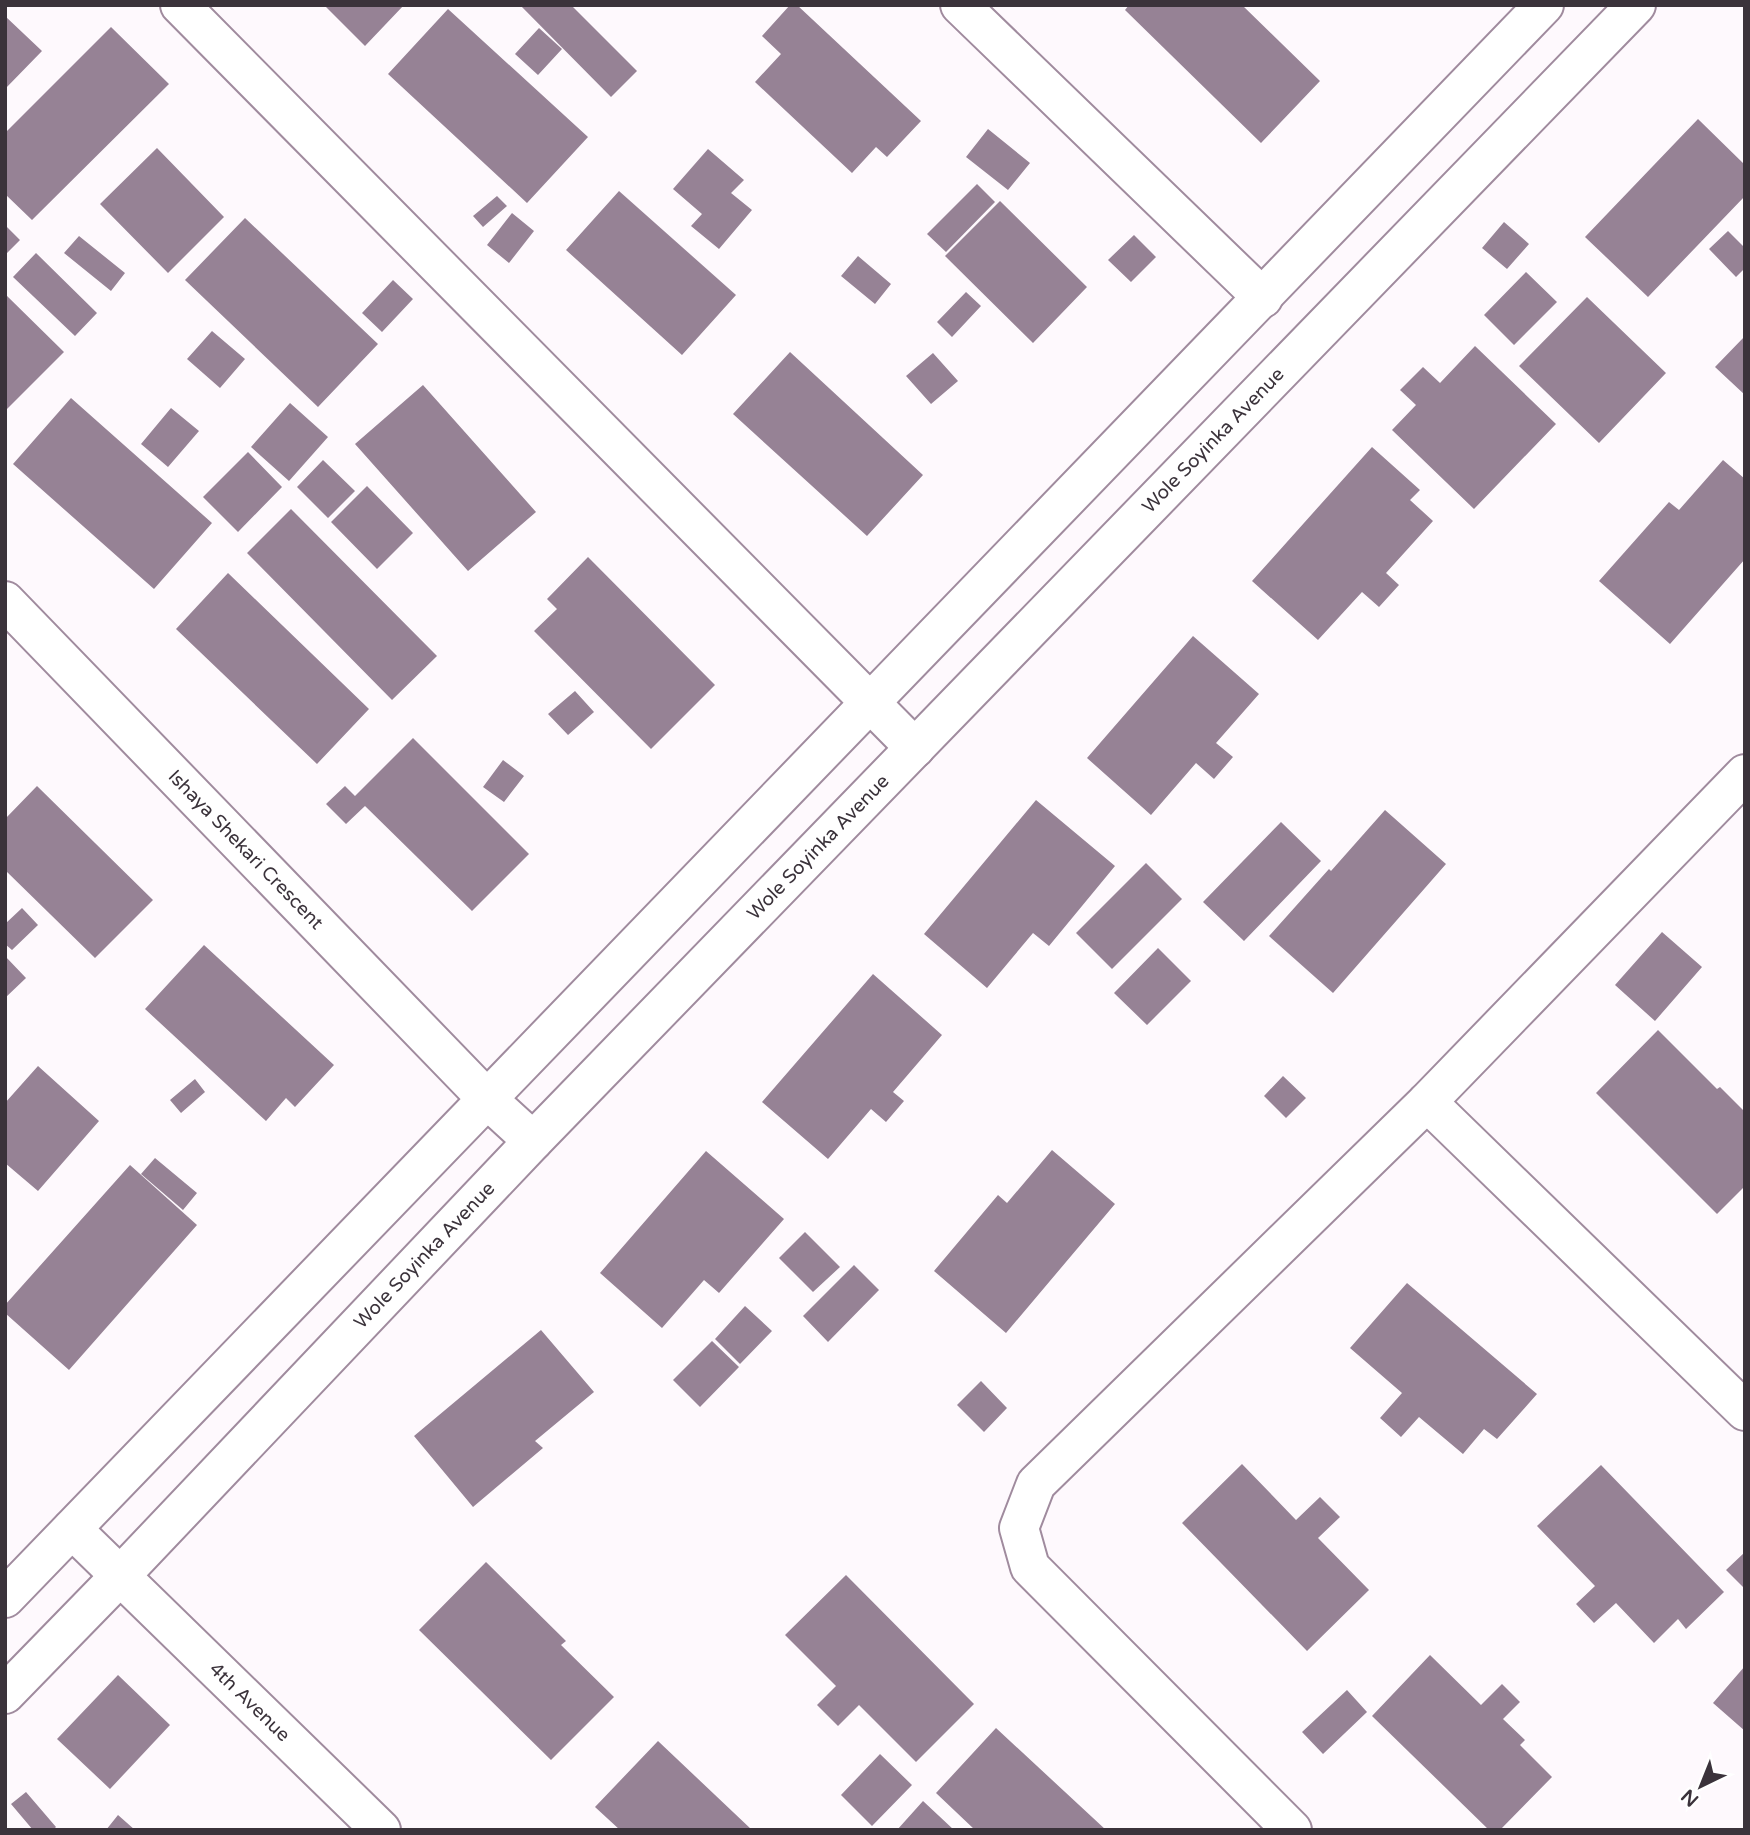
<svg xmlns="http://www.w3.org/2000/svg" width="1750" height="1835" viewBox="0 0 1750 1835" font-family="'Varela Round',sans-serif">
	<rect width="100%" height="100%" fill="#fef9fd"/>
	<path fill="#968295" d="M324 5H404L365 46Z
		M520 5H571L637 71 611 97Z
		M790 5H797L921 121 887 157 876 147 852 173 755 82 781 54 762 36Z
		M1129 5H1242L1320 81 1261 143 1125 10Z
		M448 9 588 137 527 203 388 74Z
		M5 16 42 51 5 89Z
		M111 27 169 84 32 220 5 194V133Z
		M539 28 562 49 538 75 515 54Z
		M1698 119 1745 165V196L1648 297 1585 237Z
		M988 129 1030 163 1008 190 966 157Z
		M157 148 224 217 168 273 100 204Z
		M708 149 744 180 731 193 752 210 719 249 691 226 702 214 673 189Z
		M977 184 995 202 946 252 927 234Z
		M619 191 736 295 682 355 566 250Z
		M497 196 507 206 483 227 473 216Z
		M1000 201 1087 287 1033 343 945 256Z
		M512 213 534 231 509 263 487 245Z
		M245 218 378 344 318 407 185 280Z
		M1504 222 1529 244 1507 269 1482 248Z
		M5 225 20 240 5 255Z
		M1728 231 1745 248V268L1736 277 1709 249Z
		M1134 235 1156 257 1131 282 1108 260Z
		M79 236 125 273 111 291 64 253Z
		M36 253 97 313 75 336 13 277Z
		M858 256 891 284 875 304 841 276Z
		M1526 272 1557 302 1514 345 1484 315Z
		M393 280 413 299 382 332 362 313Z
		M966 292 981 306 952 337 937 322Z
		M5 294 64 352 5 411Z
		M1587 297 1666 373 1599 443 1519 366Z
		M212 331 245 359 220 388 187 359Z
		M1745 336V395L1715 367Z
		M1475 346 1556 424 1474 509 1392 430 1416 405 1400 390 1423 367 1440 383Z
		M790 352 923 475 867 536 733 414Z
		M933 353 958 381 931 404 906 376Z
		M423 385 536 512 468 571 355 444Z
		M71 398 212 523 154 589 13 464Z
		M290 403 328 437 289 481 251 447Z
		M171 408 199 431 168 467 141 444Z
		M1372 447 1420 490 1410 500 1433 521 1386 573 1399 585 1379 607 1362 592 1318 640 1252 581Z
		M248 452 282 487 238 532 203 497Z
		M323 460 355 491 328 518 297 487Z
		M1723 460 1745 479V559L1670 644 1599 581 1669 502 1679 510Z
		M367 486 413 533 377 569 331 522Z
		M291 509 437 656 392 700 247 553Z
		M588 557 715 685 651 749 534 631 557 609 547 599Z
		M228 573 369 709 317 764 176 629Z
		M1193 636 1259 694 1216 743 1233 757 1214 779 1196 763 1151 815 1087 758Z
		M575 691 594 712 568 735 548 714Z
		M413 738 529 854 472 911 365 806 346 824 326 804 345 786 355 796Z
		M503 760 524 776 504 802 483 787Z
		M37 786 153 900 95 958 5 870V819Z
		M1036 800 1115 866 1049 946 1033 933 987 988 924 934Z
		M1385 810 1446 864 1333 993 1269 936 1329 869 1331 871Z
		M1281 822 1321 861 1244 941 1203 902Z
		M1146 863 1182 899 1112 969 1076 933Z
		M22 908 38 925 12 950 5 944V924Z
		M1662 932 1702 967 1655 1021 1615 985Z
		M204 945 334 1065 295 1107 286 1098 266 1121 145 1009Z
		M1158 948 1191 981 1147 1025 1114 993Z
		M5 956 26 978 5 998Z
		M873 974 942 1035 893 1092 904 1101 886 1122 871 1109 828 1159 762 1102Z
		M1658 1030 1717 1089 1720 1087 1745 1112V1186L1717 1214 1596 1093Z
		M38 1066 99 1121 38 1191 5 1163V1103Z
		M1283 1076 1306 1098 1286 1118 1264 1096Z
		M195 1079 205 1092 181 1113 170 1100Z
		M1052 1150 1115 1204 1006 1333 934 1271 998 1195 1007 1203Z
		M706 1151 784 1219 719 1293 704 1280 662 1328 600 1273Z
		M155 1158 197 1193 183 1210 141 1174Z
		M130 1165 197 1225 69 1370 5 1313V1305Z
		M805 1232 840 1267 813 1292 779 1258Z
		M854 1265 879 1290 828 1342 803 1316Z
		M1407 1283 1537 1394 1497 1439 1484 1429 1463 1454 1419 1417 1401 1437 1380 1418 1402 1393 1350 1348Z
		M745 1306 772 1331 740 1364 715 1339Z
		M541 1330 594 1392 535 1441 543 1448 473 1507 414 1436Z
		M712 1341 739 1367 700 1407 673 1380Z
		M981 1381 1007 1408 984 1432 957 1405Z
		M1242 1464 1296 1520 1320 1497 1340 1517 1318 1538 1369 1590 1307 1651 1182 1523Z
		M1601 1465 1724 1592 1686 1629 1678 1619 1654 1643 1616 1603 1594 1623 1576 1604 1595 1586 1537 1526Z
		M1745 1552V1589L1726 1570Z
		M486 1562 566 1641 561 1645 614 1697 551 1760 419 1630Z
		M846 1575 974 1704 916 1762 859 1705 838 1726 817 1705 836 1686 785 1635Z
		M1430 1655 1481 1705 1502 1684 1520 1702 1503 1719 1525 1740 1520 1745 1552 1777 1500 1830H1489L1372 1716Z
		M1745 1666V1731L1713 1703Z
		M118 1675 170 1725 110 1789 57 1739Z
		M1347 1690 1367 1712 1323 1754 1302 1732Z
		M996 1728 1106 1830H975L936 1793Z
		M658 1741 752 1830H620L595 1807Z
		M880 1754 912 1785 872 1826 841 1795Z
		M26 1792 56 1827 53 1830H33L11 1804Z
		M923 1801 954 1830H897Z
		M118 1815 135 1830H106Z"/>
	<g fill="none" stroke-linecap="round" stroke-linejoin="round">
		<defs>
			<g id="minor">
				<path d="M180 5 915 748"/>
				<path d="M960 5 1263 298"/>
				<path id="s1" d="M5 601 486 1098 533 1141"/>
				<path d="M1427 1102 1745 1411"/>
				<path id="s2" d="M72 1529 381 1830"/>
				<path d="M5 1598 1544 5"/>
				<path id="s3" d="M5 1694 120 1576 533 1141 1636 5"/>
				<path d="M1292 1830 1030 1567 1019 1528 1036 1484 1427 1102 1745 774"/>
			</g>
		</defs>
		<use href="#minor" stroke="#a08b9e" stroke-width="42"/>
		<use href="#minor" stroke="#fff" stroke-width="38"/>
	</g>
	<g text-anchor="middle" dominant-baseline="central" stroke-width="6" stroke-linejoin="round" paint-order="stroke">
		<g font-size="19" fill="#3b333b" stroke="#fff">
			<text stroke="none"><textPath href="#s3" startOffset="1741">Wole Soyinka Avenue</textPath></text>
			<text stroke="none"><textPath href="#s3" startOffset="1174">Wole Soyinka Avenue</textPath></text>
			<text stroke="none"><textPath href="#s1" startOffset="346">Ishaya Shekari Crescent</textPath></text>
			<text stroke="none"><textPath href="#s3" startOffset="607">Wole Soyinka Avenue</textPath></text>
			<text stroke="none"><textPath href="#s2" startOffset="248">4th Avenue</textPath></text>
		</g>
	</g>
	<rect width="1750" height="1835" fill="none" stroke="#3b333b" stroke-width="14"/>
	<g transform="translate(1701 1786) rotate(223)" stroke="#ffffff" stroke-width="5" paint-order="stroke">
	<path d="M0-5L12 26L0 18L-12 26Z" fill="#3b333b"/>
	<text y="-10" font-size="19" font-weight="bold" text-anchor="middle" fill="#3b333b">N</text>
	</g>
</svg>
